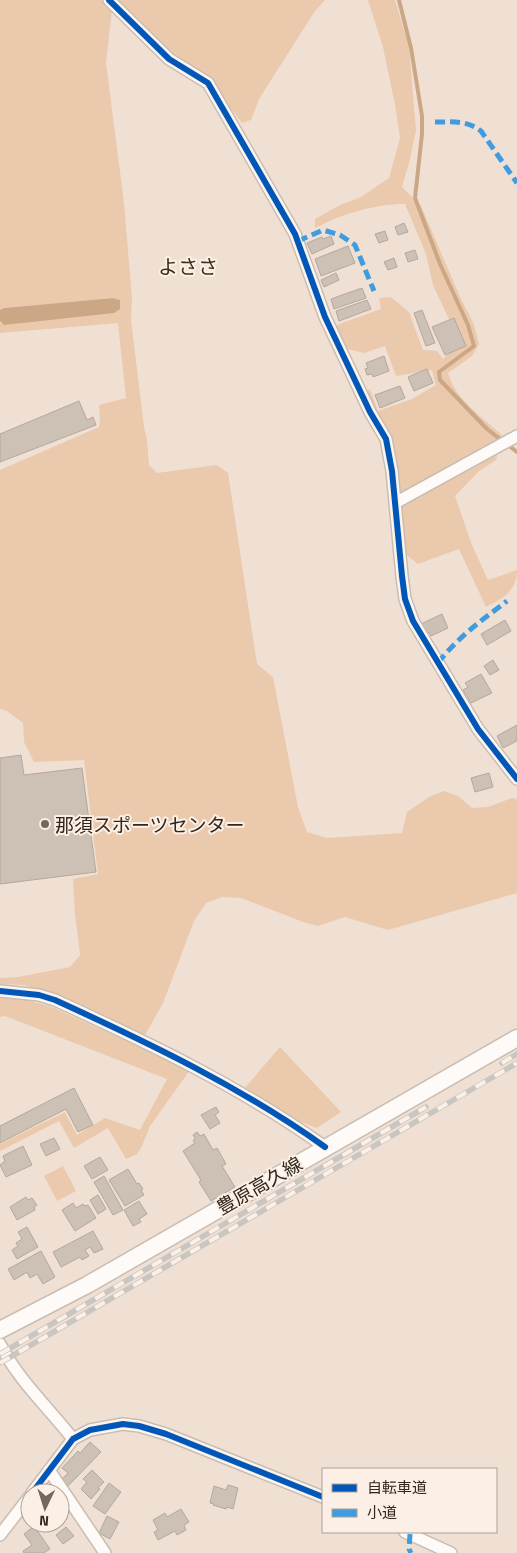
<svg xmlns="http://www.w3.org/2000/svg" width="517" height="1553" viewBox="0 0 517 1553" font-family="'Titillium Web','Noto Sans JP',sans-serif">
	<rect width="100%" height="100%" fill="#f0e0d3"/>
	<path fill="#eac9ac" d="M0 0H325L315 11 259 99 251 120 242 123 224 100 179 72 148 48 112 9 106 63 124 203 132 298 131 320 144 427 147 440 149 465 157 473 217 465 228 473 257 664 273 677 298 807 307 832 327 838 402 833 407 812 429 797 444 791 458 796 472 808 488 807 512 798 517 799V893L388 930 345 917 318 926 306 923 241 898 222 897 206 903 194 921 163 1003 144 1037 80 1004 24 985 0 984V978L18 977 70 967 80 955 75 913 73 879 98 874 84 760 34 762 24 742 23 723 7 711 0 709V470L99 427 100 420 99 405 126 398 118 323 0 333V321L4 325 120 309V300L113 298 4 308 0 310Z
		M368 0H395L409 46 416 131 409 163 402 187 421 206 461 299 473 322 479 344 472 356 448 373C455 399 483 418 502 435L496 460 479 471 455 496 472 545 488 580 517 570C517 591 503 598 486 607L459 549 418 564 404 553 402 514 398 494 394 450 365 393 370 389 378 411 412 399 436 385 432 370 396 376 385 346 364 353 343 348 334 326 381 309 379 298 391 297 409 312 423 350 437 351 443 359 460 343 433 285 426 254 405 204C375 204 342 214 315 228V219L340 205 361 197 389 178 400 138 395 105 383 47Z
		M0 996 26 1000 52 1007 190 1070 150 1126 142 1146 137 1154 126 1159 108 1128 74 1148 59 1121 0 1151V1144L65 1112 77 1135 105 1118 140 1130 167 1079 5 1016 0 1017Z
		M280 1047 341 1112 317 1128 288 1117 244 1089Z
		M63 1166 76 1191 57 1201 44 1176Z"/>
	<path fill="#cca786" d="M113 298 120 300V309L114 313 4 325 0 321V310L4 308Z"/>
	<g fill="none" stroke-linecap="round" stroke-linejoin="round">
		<path stroke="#cca786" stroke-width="4" d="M399 0 411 48 422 116V134L415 198 440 264 468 325 474 346 439 372 440 380 487 429 517 452"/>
	</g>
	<path fill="#cdc1b6" stroke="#b4a79e" d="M404 223 408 232 398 235 395 227Z
		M385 231 388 240 379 243 375 234Z
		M331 236 334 244 312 254 307 243 322 237 323 239Z
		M348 246 355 263 321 276 315 259Z
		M415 250 418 259 408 262 405 253Z
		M394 258 397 267 388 270 384 262Z
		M336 273 339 280 324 287 321 280Z
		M362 288 366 298 334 309 331 299Z
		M367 300 371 309 339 321 336 311Z
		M422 310 435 343 426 346 414 313Z
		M454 318 466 346 445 355 432 327Z
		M384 356 389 371 373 377 372 374 367 375 365 369 368 368 366 363Z
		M427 369 433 383 414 391 408 377Z
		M400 386 405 398 380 408 375 395Z
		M79 401 87 420 93 417 96 425 0 462V434Z
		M442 614 448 628 431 636 429 632 426 634 421 624Z
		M505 620 511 631 487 645 481 634Z
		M493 660 499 670 490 675 484 666Z
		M481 674 492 693 471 703 463 690 468 687 465 683Z
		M517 725V741L503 748 497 736Z
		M21 755 24 775 82 768 96 872 0 884V758Z
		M489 773 493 787 475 792 471 778Z
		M74 1088 93 1125 78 1132 66 1109 0 1143V1126Z
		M216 1107 219 1112 215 1115 220 1123 210 1129 201 1115Z
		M197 1132 200 1136 204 1134 213 1150 217 1148 226 1164 222 1166 235 1187 211 1201 199 1182 201 1180 183 1151 195 1143 193 1141 195 1138 193 1135Z
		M54 1138 60 1149 46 1156 40 1144Z
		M23 1146 32 1165 6 1177 0 1165 5 1161 3 1156Z
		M100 1157 108 1170 92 1179 84 1166Z
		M128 1169 137 1184 139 1183 143 1189 141 1190 144 1195 125 1206 109 1180Z
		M104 1176 123 1210 113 1215 94 1182Z
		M98 1195 106 1209 98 1214 90 1200Z
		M26 1197 28 1200 32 1198 37 1205 34 1207 35 1210 17 1220 10 1207Z
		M139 1201 147 1214 139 1219 141 1222 133 1226 124 1210Z
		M73 1203 76 1208 83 1204 85 1206 88 1205 96 1218 75 1231 62 1210Z
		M27 1227 38 1247 17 1259 12 1250 18 1246 16 1243 22 1239 18 1232Z
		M93 1231 103 1249 94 1253 90 1247 85 1250 89 1256 82 1260 80 1257 61 1267 53 1252Z
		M41 1251 55 1277 43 1284 37 1274 30 1278 27 1272 14 1280 8 1269Z
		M90 1442 101 1452 68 1486 61 1480 68 1473 62 1468 78 1451 80 1453Z
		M92 1470 104 1482 98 1488 100 1489 91 1499 81 1489 87 1482 83 1479Z
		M109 1483 121 1492 105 1514 93 1506Z
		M228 1485 238 1488 233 1509 227 1507 226 1509 213 1505 214 1504 210 1503 214 1486 226 1490Z
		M181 1509 189 1522 184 1525 186 1530 177 1535 175 1531 158 1540 154 1532 158 1530 153 1520 165 1513 167 1517Z
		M107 1516 119 1522 110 1539 99 1533Z
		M34 1526 50 1549 44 1553H24L23 1551 32 1545 24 1534Z
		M66 1527 74 1536 63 1544 56 1535Z"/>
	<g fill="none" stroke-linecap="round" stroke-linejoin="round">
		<defs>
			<path id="street" d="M109 0 169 59 208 83 295 234 325 317 370 412 386 439 392 471 402 576 405 599 413 621 478 729 517 779
				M395 503 517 436
				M0 991 39 995 55 1000C149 1043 241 1087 325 1147
				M0 1344C18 1380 48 1407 73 1439
				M49 1470 105 1553
				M32 1493 73 1439 90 1430 123 1424 139 1426 166 1434 323 1497
				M405 1532 451 1553
				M0 1535 30 1496"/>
			<path id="secondary" d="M0 1330 87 1285 517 1038"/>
		</defs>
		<use href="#street" stroke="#c9bdb2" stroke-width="14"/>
		<use href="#secondary" stroke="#c9bdb2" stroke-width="19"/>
		<use href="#street" stroke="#fdfaf8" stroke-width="11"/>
		<use href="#secondary" stroke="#fdfaf8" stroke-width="16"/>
		<defs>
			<path id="rail" d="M502 1063 517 1054
				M0 1354 426 1107
				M0 1363 517 1063"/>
		</defs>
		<use href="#rail" stroke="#c9c5c1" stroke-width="5.5"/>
		<use href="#rail" stroke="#fcf0e6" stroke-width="4" stroke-dasharray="11" stroke-linecap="butt"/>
		<path stroke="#3e9cdf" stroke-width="5" stroke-dasharray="10 5" stroke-linecap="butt" d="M435 122C452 122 467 120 481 131L517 183
			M298 241 323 230 340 235 355 245 374 291
			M438 663C457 638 482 620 507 601
			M410 1534 409 1549 411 1553"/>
		<defs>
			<path id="cycleway" d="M109 0 169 59 208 83 295 234 325 317 370 412 386 439 392 471 402 576 405 599 413 621 478 729 517 779
				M0 991 39 995 55 1000C149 1043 241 1087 325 1147
				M32 1493 73 1439 90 1430 123 1424 139 1426 166 1434 323 1497"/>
		</defs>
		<use href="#cycleway" stroke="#fcf0e6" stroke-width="9"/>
		<use href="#cycleway" stroke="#0057b8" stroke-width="6"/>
	</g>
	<circle fill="#74685d" stroke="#fcf0e6" stroke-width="2" cx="45" cy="824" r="5"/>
	<g text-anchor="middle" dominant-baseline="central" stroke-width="4" stroke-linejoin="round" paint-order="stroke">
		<g font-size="19" fill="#31271d" stroke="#fcf0e6" text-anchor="start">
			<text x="55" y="824">那須スポーツセンター</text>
		</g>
		<g font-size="19" fill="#31271d" stroke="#fcf0e6">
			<text transform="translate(259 1185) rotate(-30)">豊原高久線</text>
		</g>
		<g font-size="20" fill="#412b17" stroke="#fcf0e6">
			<text x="188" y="266">よささ</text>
		</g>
	</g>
	<rect x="322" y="1468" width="175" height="65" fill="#fcf0e6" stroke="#aba096"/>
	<rect x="332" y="1484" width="25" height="8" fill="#0057b8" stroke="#aba096"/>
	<text x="367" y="1493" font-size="15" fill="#31271d">自転車道</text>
	<rect x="332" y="1509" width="25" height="8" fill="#3e9cdf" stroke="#aba096"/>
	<text x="367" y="1518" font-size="15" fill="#31271d">小道</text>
	<g transform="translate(45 1508) rotate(184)"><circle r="24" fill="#fcf0e6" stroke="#aba096"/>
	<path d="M0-4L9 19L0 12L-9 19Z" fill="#74685d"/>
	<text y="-8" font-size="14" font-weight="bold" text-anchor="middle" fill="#31271d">N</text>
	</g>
</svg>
